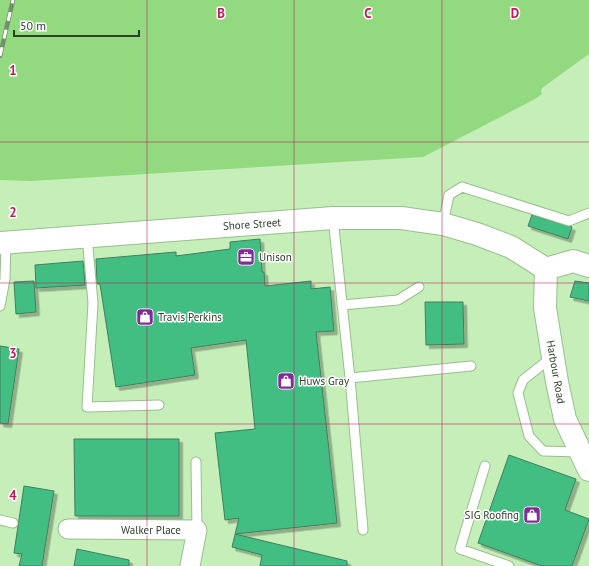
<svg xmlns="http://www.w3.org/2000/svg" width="589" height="566" viewBox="0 0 589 566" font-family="'PT Sans',sans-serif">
	<defs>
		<filter id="shadow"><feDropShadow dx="3.5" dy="3.5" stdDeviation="0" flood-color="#0004"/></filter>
	</defs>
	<rect width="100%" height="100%" fill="#c5eeb9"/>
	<path fill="#93d97f" d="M0 0H589V54L542 88 541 92 542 94 535 99 423 157 31 181 0 180Z"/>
	<path fill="#42be83" stroke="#407e5d" filter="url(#shadow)" d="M532 215 572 227 568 239 528 226Z
		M260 239 262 272H264L265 286 311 281V289L330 287 334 331 316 332 337 523 235 534 347 561V566H260L262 555 232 547 239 518 225 520 215 433 255 429 246 340 191 348 195 375 116 387 100 284H97L96 259 176 252V256L230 249V242Z
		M83 261 85 285 36 288 35 265Z
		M34 281 36 312 16 314 14 282Z
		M575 281 589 283V301L570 297Z
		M425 302H463L464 344 426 345Z
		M0 346 19 349 8 424 0 423Z
		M74 439H179V516H75Z
		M509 455 576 479 565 510 589 519 572 566H542L478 543Z
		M24 486 54 491 42 566H19L22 554 14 553Z
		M77 549 129 560V566H74Z"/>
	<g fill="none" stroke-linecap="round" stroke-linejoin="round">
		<defs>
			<path id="lane" d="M333 218 350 378 363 530
				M443 224 449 195 462 187 569 221 589 213
				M87 236 93 303 87 407 159 405
				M342 305 398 300 419 287
				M0 306 5 279 6 242
				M552 357 523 380 518 393 529 436 543 451 579 452
				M350 378 471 366
				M196 462 197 530
				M485 466 460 549 509 566
				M0 520 13 523"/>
			<path id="street" d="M68 529 197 530 190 566"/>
			<path id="secondary" d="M0 243 333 218H401L443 224 477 234 511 247 546 269 573 261 589 266
				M546 269 545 308 557 382 565 419 589 470"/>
		</defs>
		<use href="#lane" stroke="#98bf8d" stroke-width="11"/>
		<use href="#street" stroke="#98bf8d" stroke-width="21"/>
		<use href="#secondary" stroke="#98bf8d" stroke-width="24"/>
		<use href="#lane" stroke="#fff" stroke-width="9"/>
		<use href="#street" stroke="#fff" stroke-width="19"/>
		<use href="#secondary" stroke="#fff" stroke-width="22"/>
		<defs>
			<path id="rail" d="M0 56 13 0"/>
		</defs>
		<use href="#rail" stroke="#738f6b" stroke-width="4.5"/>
		<use href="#rail" stroke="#fff" stroke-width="3" stroke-dasharray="9" stroke-linecap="butt"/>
	</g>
	<path fill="none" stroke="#c2185b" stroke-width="1" stroke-opacity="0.55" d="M147 0V566M294 0V566M442 0V566M0 142H589M0 283H589M0 424H589"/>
	<defs>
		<symbol id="office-square" viewBox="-11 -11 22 22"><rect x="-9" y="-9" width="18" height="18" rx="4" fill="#822b98" stroke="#fff"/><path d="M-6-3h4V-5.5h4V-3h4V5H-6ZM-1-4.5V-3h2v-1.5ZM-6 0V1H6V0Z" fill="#fff"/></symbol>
		<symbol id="shop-square" viewBox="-11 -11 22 22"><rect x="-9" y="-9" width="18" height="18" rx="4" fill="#822b98" stroke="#fff"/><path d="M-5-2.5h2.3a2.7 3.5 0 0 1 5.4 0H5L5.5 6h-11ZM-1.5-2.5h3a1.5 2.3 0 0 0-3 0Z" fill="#fff"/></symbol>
	</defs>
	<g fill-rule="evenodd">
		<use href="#office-square" x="236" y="247" width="20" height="20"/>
		<use href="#shop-square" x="135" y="307" width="20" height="20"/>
		<use href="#shop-square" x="276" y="371" width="20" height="20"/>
		<use href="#shop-square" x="522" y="505" width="20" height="20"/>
	</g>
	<g text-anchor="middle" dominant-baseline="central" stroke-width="3" stroke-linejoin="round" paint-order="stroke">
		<g font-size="11" fill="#2d3e29" stroke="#fff">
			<text transform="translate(252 224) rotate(-4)">Shore Street</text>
			<text transform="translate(556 372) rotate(80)">Harbour Road</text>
			<text x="151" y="530">Walker Place</text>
		</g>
		<g font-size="11" fill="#2d3e29" stroke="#fff" text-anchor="start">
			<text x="259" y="257">Unison</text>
			<text x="158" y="317">Travis Perkins</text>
			<text x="299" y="381">Huws Gray</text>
			<text x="519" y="515" text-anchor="end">SIG Roofing</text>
		</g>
	</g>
	<g font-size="13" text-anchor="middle" font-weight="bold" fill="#c2185b" stroke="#fff" stroke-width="3" stroke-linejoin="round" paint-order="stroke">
		<text x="221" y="18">B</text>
		<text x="368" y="18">C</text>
		<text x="515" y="18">D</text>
		<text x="13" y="75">1</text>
		<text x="13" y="217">2</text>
		<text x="13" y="358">3</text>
		<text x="13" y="500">4</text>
	</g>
	<path d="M14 30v6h125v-6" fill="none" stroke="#2d3e29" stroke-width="2"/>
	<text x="20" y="30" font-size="12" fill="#2d3e29" stroke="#ffffff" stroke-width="3" paint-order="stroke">50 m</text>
</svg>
